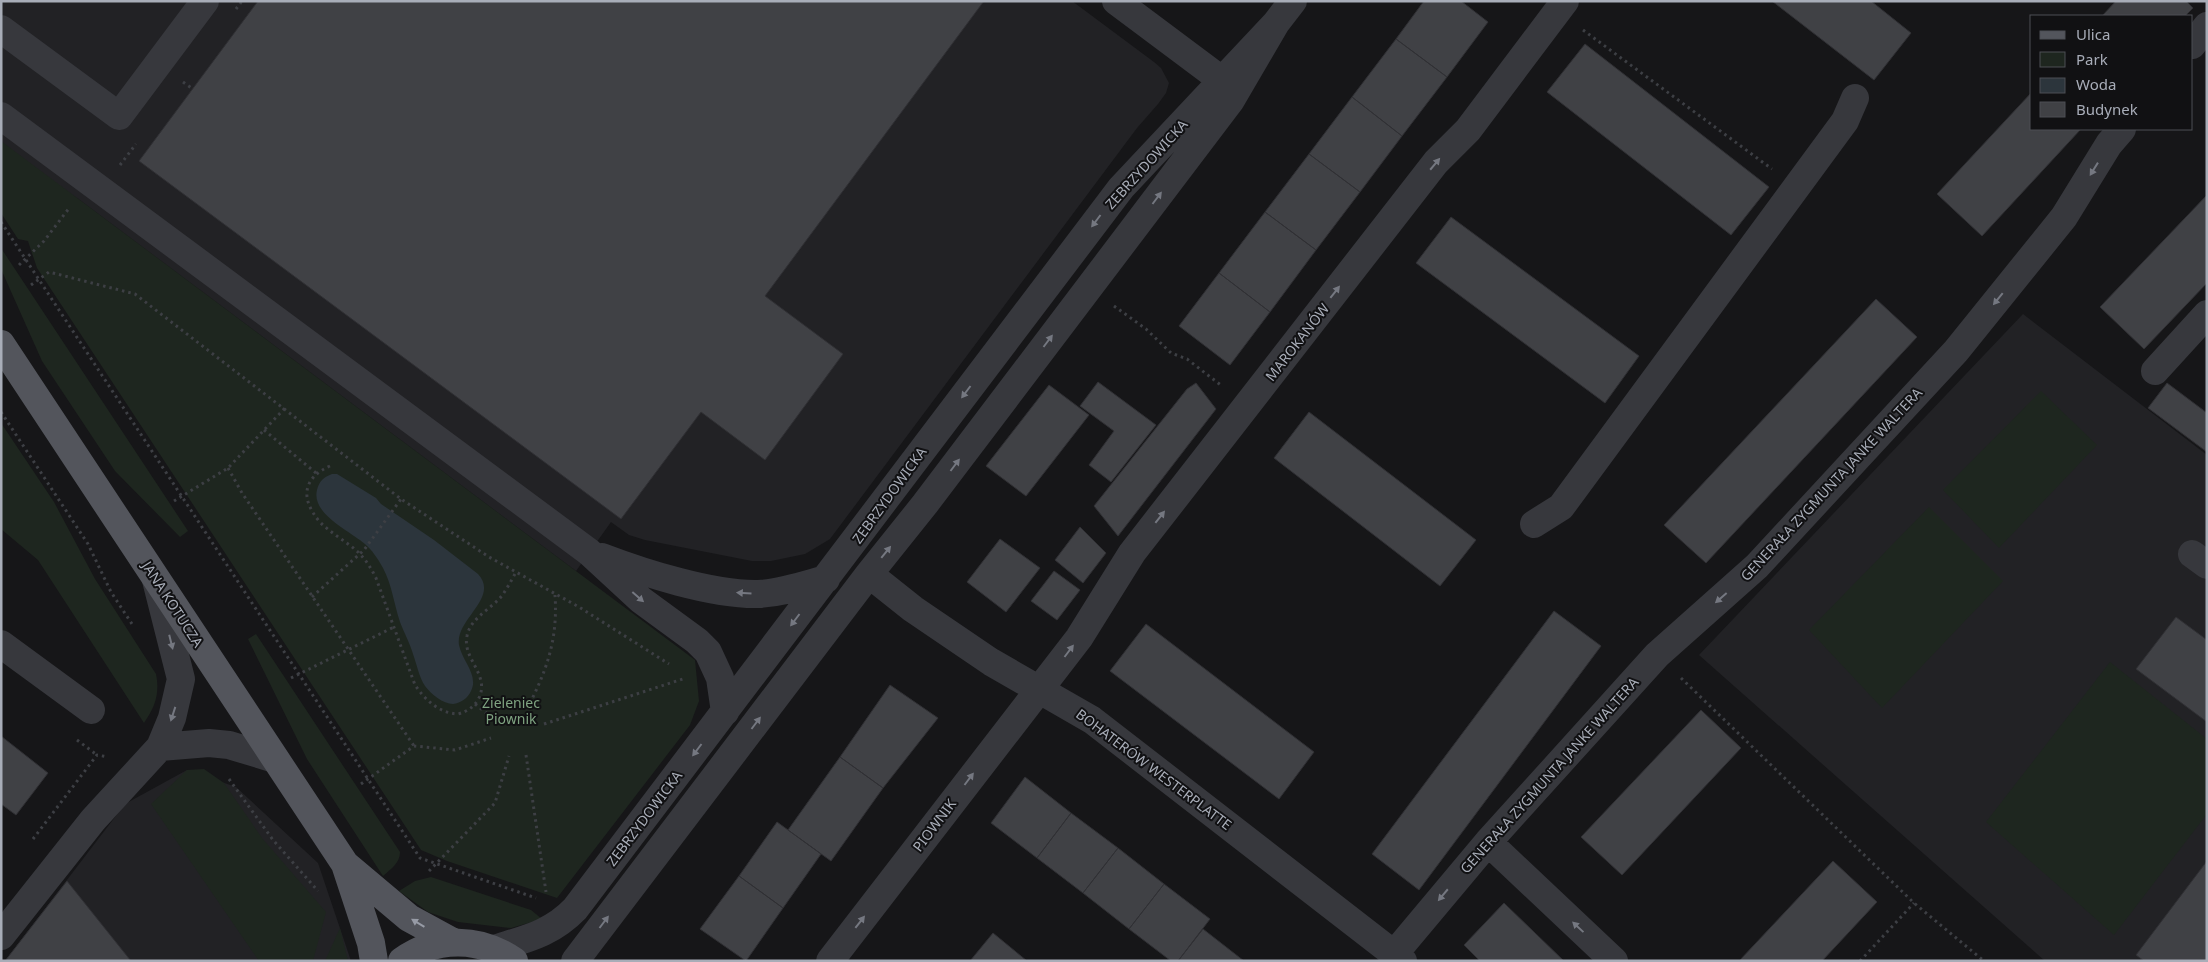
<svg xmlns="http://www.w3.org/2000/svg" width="2208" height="962" viewBox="0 0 2208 962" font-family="'Noto Sans',sans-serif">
	<rect width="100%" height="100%" fill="#161618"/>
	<path fill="#222225" d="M1 1H1072L1154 62 1161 68 1169 83 1166 93 1158 104 1137 128 830 539 805 554 771 561H752L645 540 629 535 611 522 576 571 77 198 1 150Z
		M2023 314 2207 455V961H2045L1699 655Z
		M187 770 236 787 318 863 351 961H5L125 804Z"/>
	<path fill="#1e261f" d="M1 141 695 660 699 701 690 725 557 898 447 861 421 850 37 268 28 241 18 239 1 213Z
		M1 248 188 531 180 537 115 471 42 361 1 269Z
		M2041 391 2097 445 1999 548 1943 490Z
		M1 423 54 502 95 579 156 674C160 694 155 707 144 723L38 560 1 529Z
		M1929 507 2003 581 1882 708 1809 630Z
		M256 634 400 852C400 863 391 869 383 876L307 759 248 639Z
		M2110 662 2207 739V814L2114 935 1986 822Z
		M204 769 224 783 262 838 326 912 313 961H259L151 804 187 770Z
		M431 877 531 910 542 919 511 928 458 922 428 912 399 891 415 881Z
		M340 928 348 961H325Z"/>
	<path fill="#2c353c" d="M332 474H337L376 498 381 504 434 540 478 574C500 598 455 619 459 645 462 661 479 675 471 691 468 698 461 703 453 704 443 704 431 694 425 686 419 677 417 665 413 654 410 643 404 633 400 622 394 604 392 585 383 568 378 559 372 550 365 544 350 531 311 514 317 490 319 481 324 477 332 474Z"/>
	<path fill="#404145" stroke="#303034" d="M258 1H984L765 296 843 354 765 460 701 412 621 519 139 161Z
		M1424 1H1461L1488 22 1447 77 1396 39Z
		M1772 1H1871L1911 33 1874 80Z
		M2116 1H2186L2193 8 2185 16H2102Z
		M1396 39 1447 77 1402 136 1352 97Z
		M1585 44 1769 187 1731 235 1547 92Z
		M2032 92V129H2081L1982 236 1937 194Z
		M1352 97 1402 136 1360 192 1309 154Z
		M1309 154 1360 192 1316 250 1265 212Z
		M2207 195V283L2144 349 2100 307Z
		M1265 212 1316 250 1270 312 1219 273Z
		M1451 217 1639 356 1605 403 1416 263Z
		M1219 273 1270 312 1230 365 1179 326Z
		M1876 299 1917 337 1706 563 1664 525Z
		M1098 382 1156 425 1111 482 1089 465 1114 431 1080 406Z
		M1196 383 1216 409 1118 536 1094 506 1187 389Z
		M2167 383 2207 413V452L2148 408Z
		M1049 385 1089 415 1026 496 986 466Z
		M1309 412 1476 540 1440 586 1274 458Z
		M1080 527 1106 553 1083 583 1055 560Z
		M1000 539 1040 568 1006 612 967 582Z
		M1054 571 1080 590 1057 620 1031 601Z
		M1554 611 1601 646 1419 890 1372 854Z
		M2176 617 2207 640V722L2136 669Z
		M1146 624 1314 752 1279 799 1110 671Z
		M890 685 938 718 883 788 840 757Z
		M1701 710 1741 748 1622 875 1581 837Z
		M1 736 48 773 16 815 1 804Z
		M840 757 883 788 831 861 788 830Z
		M1025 777 1071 813 1037 858 991 823Z
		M1071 813 1118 848 1083 893 1037 858Z
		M777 822 821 854 783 908 739 876Z
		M1118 848 1164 884 1129 929 1083 893Z
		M1833 861 1877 902 1822 961H1739Z
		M2207 861V961H2144L2136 955Z
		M739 876 783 908 746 961 700 929Z
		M67 881 131 961H5Z
		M1164 884 1210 919 1178 961H1171L1129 929Z
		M1504 903 1564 961H1480L1464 945Z
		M1203 929 1244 961H1178Z
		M993 933 1027 961H970Z"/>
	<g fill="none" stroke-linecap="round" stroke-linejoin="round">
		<path stroke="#3d3f44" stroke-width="3" stroke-dasharray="2.5 4" stroke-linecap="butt" d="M236 9 242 1
			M1583 30 1772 169
			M183 82 193 89
			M120 165 136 144
			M1 222 420 858 536 898
			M19 265 44 241 70 207
			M31 285 49 272 135 294 401 499 489 557 579 607 669 664
			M1114 306 1146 329 1171 353 1187 359 1222 386
			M1 412 88 544 111 592 132 624
			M264 430 316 473
			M330 466C303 478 300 498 319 521 330 533 346 541 358 552 366 560 371 568 376 578L415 685C425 700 439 713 458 714 468 711 474 707 479 698 490 674 462 659 467 636 470 619 489 610 500 598 506 591 511 581 516 572
			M228 468 242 493 414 746
			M174 501 228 468 285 408
			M312 597 364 550 401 499
			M291 678 394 627
			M1681 678 1914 903 1984 961
			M475 704 499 723
			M527 709C547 670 558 639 555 595
			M544 724 686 678
			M77 740 97 755
			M526 755 546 892
			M229 779 273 840 318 891
			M361 784 414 746 455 750 491 738
			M33 839 97 755 108 757
			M429 871 495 803 509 756
			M1860 961 1914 903"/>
		<path stroke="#37383d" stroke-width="28" d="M1116 1 1235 90
			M1 29 119 116 205 1
			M2192 45 2207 26
			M1 116 589 552 641 600 697 641 708 652 720 678 725 712
			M2155 371 2207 314
			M1534 524 1561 507 1845 121 1855 98
			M2192 554 2207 565
			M602 557C644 573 713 595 758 594 781 593 804 585 826 579
			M869 574 913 609 991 662 1092 720 1403 961
			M1 644 91 710
			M160 747 209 743 229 745 275 759
			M1488 842 1614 961
			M1 936 93 820 160 747 172 718 181 679 156 580
			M494 949C525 939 551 934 575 909L1121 188 1276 23
			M1395 953 1488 842 1657 655 1757 566 1956 351 2064 217 2109 144 2122 129
			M575 961 869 574 925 504 1231 100 1276 23 1293 1
			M830 961 1079 638 1132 553 1436 162 1468 130 1565 1"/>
		<path stroke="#53555c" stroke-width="28" d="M1 344 345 864 371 943 374 961
			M346 865 409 918 453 942
			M402 961C437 936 480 937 514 961"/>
	</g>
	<defs><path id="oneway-solid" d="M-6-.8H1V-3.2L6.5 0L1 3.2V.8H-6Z" transform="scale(1.25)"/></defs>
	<g fill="#757881">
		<use href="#oneway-solid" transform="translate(1435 164) rotate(-50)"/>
		<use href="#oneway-solid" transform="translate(2094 169) rotate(122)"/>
		<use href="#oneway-solid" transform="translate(1157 198) rotate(-53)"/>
		<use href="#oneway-solid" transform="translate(1096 221) rotate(127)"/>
		<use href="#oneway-solid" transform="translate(1335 292) rotate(-52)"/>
		<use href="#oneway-solid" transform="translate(1998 299) rotate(129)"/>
		<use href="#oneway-solid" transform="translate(1048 341) rotate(-53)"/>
		<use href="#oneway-solid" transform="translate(966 392) rotate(127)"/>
		<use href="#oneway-solid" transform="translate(955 465) rotate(-53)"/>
		<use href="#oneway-solid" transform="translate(1160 517) rotate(-52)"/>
		<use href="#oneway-solid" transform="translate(886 552) rotate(-51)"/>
		<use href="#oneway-solid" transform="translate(744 593) rotate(-176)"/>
		<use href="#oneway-solid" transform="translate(638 597) rotate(41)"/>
		<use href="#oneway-solid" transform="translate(1721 598) rotate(139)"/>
		<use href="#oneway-solid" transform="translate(795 620) rotate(127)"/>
		<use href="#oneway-solid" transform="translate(171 642) rotate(76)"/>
		<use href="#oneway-solid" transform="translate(1069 651) rotate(-53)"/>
		<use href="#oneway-solid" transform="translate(173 714) rotate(108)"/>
		<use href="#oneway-solid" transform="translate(756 723) rotate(-53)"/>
		<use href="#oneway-solid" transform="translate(697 750) rotate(127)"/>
		<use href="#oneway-solid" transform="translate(969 779) rotate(-53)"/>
		<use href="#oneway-solid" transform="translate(1443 895) rotate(130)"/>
		<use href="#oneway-solid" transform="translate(604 922) rotate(-53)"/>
		<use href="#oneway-solid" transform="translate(860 922) rotate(-52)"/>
		<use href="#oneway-solid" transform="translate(1578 927) rotate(-137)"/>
	</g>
	<use fill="#979ba6" href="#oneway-solid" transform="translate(418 923) rotate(-149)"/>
	<g text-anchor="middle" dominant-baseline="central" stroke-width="4" stroke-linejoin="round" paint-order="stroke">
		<g font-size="14" fill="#a8adb8" stroke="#111113">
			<text transform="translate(1146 164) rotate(-48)">ZEBRZYDOWICKA</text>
			<text transform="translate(1297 342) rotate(-52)">MAROKANÓW</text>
			<text transform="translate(1831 484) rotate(-47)">GENERAŁA ZYGMUNTA JANKE WALTERA</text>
			<text transform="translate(889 495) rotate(-54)">ZEBRZYDOWICKA</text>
			<text transform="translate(173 604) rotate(57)">JANA KOTUCZA</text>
			<text transform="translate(1154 769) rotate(37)">BOHATERÓW WESTERPLATTE</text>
			<text transform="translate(1549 775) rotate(-48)">GENERAŁA ZYGMUNTA JANKE WALTERA</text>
			<text transform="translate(644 818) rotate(-53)">ZEBRZYDOWICKA</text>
			<text transform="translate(934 825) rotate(-53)">PIOWNIK</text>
		</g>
		<g font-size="14" fill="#7fa381" stroke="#111113">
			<text x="511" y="702">Zieleniec<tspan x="511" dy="16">Piownik</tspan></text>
		</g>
	</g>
	<rect width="2208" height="962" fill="none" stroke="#a8adb8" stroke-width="5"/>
	<rect x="2030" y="15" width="162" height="115" fill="#111113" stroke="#4d4f55"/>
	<rect x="2040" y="31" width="25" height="8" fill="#53555c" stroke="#4d4f55"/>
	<text x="2076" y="40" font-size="15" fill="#a8adb8">Ulica</text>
	<rect x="2040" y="52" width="25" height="15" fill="#1e261f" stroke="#4d4f55"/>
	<text x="2076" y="65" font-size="15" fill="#a8adb8">Park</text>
	<rect x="2040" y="78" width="25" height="15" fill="#2c353c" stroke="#4d4f55"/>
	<text x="2076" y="90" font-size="15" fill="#a8adb8">Woda</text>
	<rect x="2040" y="102" width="25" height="15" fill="#404145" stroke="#4d4f55"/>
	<text x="2076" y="115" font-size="15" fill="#a8adb8">Budynek</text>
</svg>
